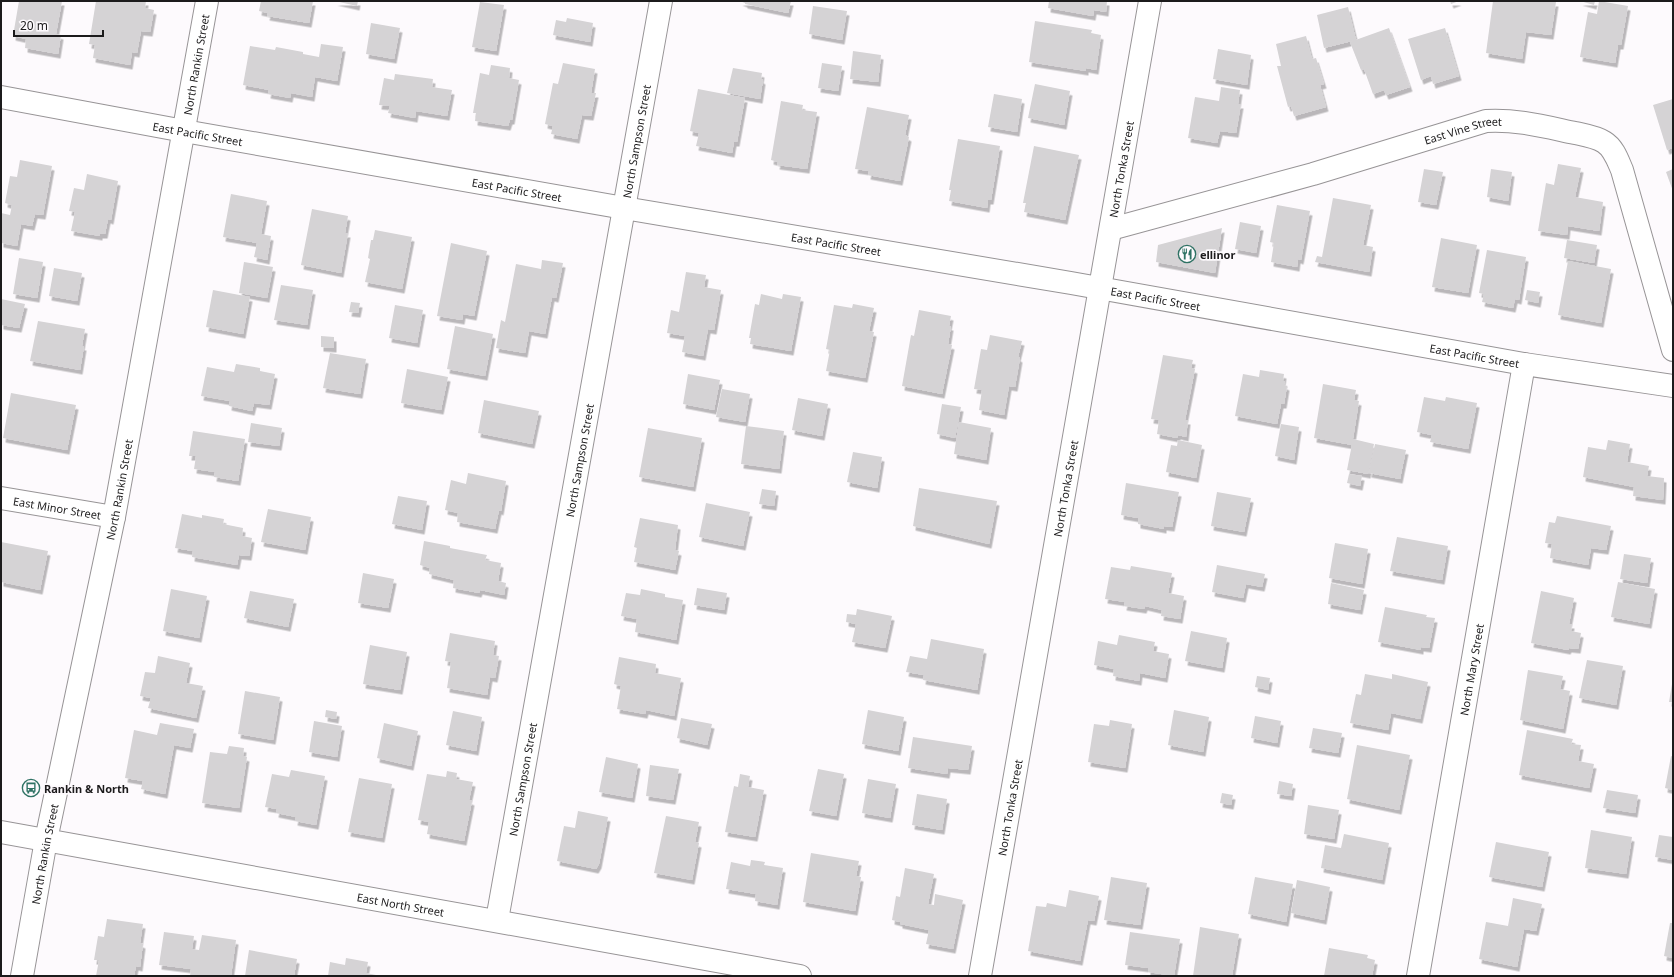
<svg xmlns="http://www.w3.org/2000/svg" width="1674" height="977" viewBox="0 0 1674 977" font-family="'Noto Sans',sans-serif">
	<defs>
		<filter id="shadow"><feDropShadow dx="2.5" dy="4.5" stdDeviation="0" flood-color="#0004"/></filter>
	</defs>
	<rect width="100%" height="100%" fill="#fdfafd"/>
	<path fill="#d5d3d5" filter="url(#shadow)" d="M19 1H62L56 34 61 35 58 54 25 48 26 39 13 36Z
		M96 1H146L145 8 154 10 150 32 141 31 137 53 132 52 130 65 93 58 95 45 89 44Z
		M261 1H313L309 23 267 16 268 13 259 11Z
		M335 1H358L357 6Z
		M740 1H791L788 13 745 4V3Z
		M1049 1H1107L1106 12 1094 10 1093 16 1048 8Z
		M1450 1H1459L1451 4Z
		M1493 1 1556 2 1551 35 1526 32 1522 59 1486 53Z
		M1580 1H1595L1594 5Z
		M1599 1 1628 6 1621 45H1618L1615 63 1580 57 1588 12 1597 14Z
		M480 2 504 5 496 51 472 47Z
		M813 6 847 11 842 40 809 34Z
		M1348 7 1356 40 1324 48 1317 15Z
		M567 18 593 23 590 42 553 35 556 20 566 22Z
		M1035 21 1092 30 1091 33 1101 35 1096 70 1086 68V71L1029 62Z
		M371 23 400 28 394 59 366 54Z
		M1389 28 1410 87 1386 95 1384 90 1373 94 1364 69 1361 70 1350 42Z
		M1445 28 1459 76 1433 84 1431 76 1421 80 1408 39Z
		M1306 36 1312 59 1316 58 1324 84 1320 85 1326 107 1294 116 1291 106 1288 107 1277 66H1281L1276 44Z
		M321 44 343 47 337 81 315 77 312 97 291 93 290 98 268 94 269 90 243 85 250 46 275 50 276 47 303 52V54L319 57Z
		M1218 49 1251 55 1247 85 1213 79Z
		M853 51 881 55 878 82 850 79Z
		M563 63 595 69 591 93H596L591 116 582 115 577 139 551 134 553 126 545 124 553 83 558 84Z
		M822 63 842 66 838 91 818 88Z
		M491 65 510 68 509 78 519 80 512 120H510L508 126 475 121 476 113H473L480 73 489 75Z
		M733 68 762 73 761 79 763 80 760 99 727 93Z
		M395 74 433 79 432 87 452 90 447 116 416 111 415 118 388 113 390 106 379 105 384 78 394 80Z
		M1035 84 1070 91 1064 125 1028 118Z
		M1221 87 1240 90 1238 104H1241L1236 133 1220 131 1217 143 1188 138 1195 97 1219 101Z
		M698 89 745 98 737 142H734L732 153 696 146 699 133 690 131Z
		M994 94 1022 99 1017 132 988 127Z
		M1673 99V148L1667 150 1653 105Z
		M781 101 803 105 802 110 817 112 807 169 777 165 778 162 771 160Z
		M867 107 909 115 905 135 909 137 900 181 868 175 869 171 855 169Z
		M958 139 1000 146 991 200H988L987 208 949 201 951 190H949Z
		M1034 146 1079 155 1065 220 1024 212 1026 203H1023Z
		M20 160 52 166 43 215 35 214 32 226 21 224 17 246 1 243V213L10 215 12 205 5 203 10 176 17 177Z
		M1558 164 1581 168 1575 197 1603 202 1599 231 1568 226 1567 235 1538 231 1546 183 1554 185Z
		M1424 169 1443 172 1436 205 1418 202Z
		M1491 169 1512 172 1508 201 1487 197Z
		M1673 169V191L1666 172Z
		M87 174 118 181 111 220 108 219 105 234H100V236L71 231 75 212 69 211 74 188 84 190Z
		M231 194 267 201 261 234 271 236 267 260 254 257 257 243 223 237Z
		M1333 198 1371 205 1363 245 1373 247 1369 272 1315 262 1317 256 1322 257Z
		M1277 205 1310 211 1301 260 1298 259 1297 267 1271 262 1274 243 1270 242Z
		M312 209 348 216 345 233H348L341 273 301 265Z
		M1240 222 1261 226 1256 253 1235 249Z
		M1222 228 1215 273 1156 262 1158 245Z
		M375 230 412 237 402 289 365 282 370 259 368 258 371 240H373Z
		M1441 238 1477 245 1468 293 1432 287Z
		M1567 240 1597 245 1594 263 1564 258Z
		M451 243 487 251 474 316 463 314 462 320 437 316Z
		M1487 250 1526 257 1519 300 1515 299 1513 308 1482 302 1484 294 1479 293Z
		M19 258 43 262 37 298 13 294Z
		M542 260 563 263 556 298 552 297 545 334 529 331 525 353 496 348 501 320 505 322 516 264 541 269Z
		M1568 261 1611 269 1601 323 1558 315Z
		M244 262 273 267 267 298 239 293Z
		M54 268 82 273 77 301 49 296Z
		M686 272 706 275 704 287 721 290 714 330 708 329 703 356 682 352 685 336 667 333 671 310 679 312Z
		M281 285 313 290 307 325 274 320Z
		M213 290 250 297 243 334 206 327Z
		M1527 290 1540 292 1538 303 1525 300Z
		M761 294 782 299 783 294 801 297 791 351 750 344 751 338H749L755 304 759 305Z
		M1 299 25 304 19 328 1 325Z
		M351 302 360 303 358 313 349 312Z
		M853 304 874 308 869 331 874 332 865 378 826 371 830 350 826 349 834 305 852 308Z
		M395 305 423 310 417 343 389 338Z
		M919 310 951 316 949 326H951L948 344 952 345 942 394 902 386 911 335 914 336Z
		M38 321 85 329 82 346H84L80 370 30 361Z
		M455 326 493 334 485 376 447 369Z
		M990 335 1022 341 1018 357 1020 358 1015 387 1009 386 1004 415 979 410 982 390 974 389 981 349 987 350Z
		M321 336 334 337V348L321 347Z
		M330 353 366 359 360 394 323 388Z
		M1163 355 1193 360 1191 368 1195 369 1185 420H1188L1186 437 1178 435 1177 438 1157 434 1159 420 1151 419Z
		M236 364 260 368V371L275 374 269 405 254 403 252 411 229 406 230 401 201 396 207 367 234 372Z
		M407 369 448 377 441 410 401 403Z
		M1260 370 1284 374 1283 381 1285 382 1284 385 1287 386 1284 404H1281L1277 424 1235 416 1243 374 1259 377Z
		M688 374 720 380 714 410 683 404Z
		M1323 384 1356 390 1354 400 1359 401 1352 445 1314 438Z
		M722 389 750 394 745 422 716 417Z
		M11 393 76 405 67 450 3 438Z
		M1424 397 1445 401 1446 397 1477 403 1468 449 1430 442 1432 435 1417 432Z
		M798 398 828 404 822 436 792 430Z
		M484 400 539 411 532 444 478 433Z
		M942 404 961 407 955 438 937 434Z
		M959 422 991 428 986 460 954 454Z
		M251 423 282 428 279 446 248 442Z
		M1281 424 1299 427 1294 460 1275 456Z
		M746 426 784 431 779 469 741 464Z
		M648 428 702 438 693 487 639 477Z
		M193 431 245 439 238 481 214 477 215 472 194 469 196 456H189Z
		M1353 439 1374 444 1368 474 1347 470Z
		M1178 440 1202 445 1196 478 1166 472 1171 445 1177 446Z
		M1608 440 1630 444 1627 462 1649 466 1647 476 1664 478 1663 500 1633 496 1634 487 1583 477 1588 447 1606 450Z
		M1375 444 1406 450 1400 479 1369 473Z
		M853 452 882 457 877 488 847 482Z
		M468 473 506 481 501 511 499 510 495 529 457 522 458 513 445 510 451 480 466 484Z
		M1349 474 1362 476 1360 486 1347 483Z
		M1126 483 1179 492 1172 527 1164 526V529L1138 524V518L1121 515Z
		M919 488 997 501 989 544 913 526Z
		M762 489 776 491 774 506 759 504Z
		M1217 492 1251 498 1244 532 1211 526Z
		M398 496 427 501 422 530 392 524Z
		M706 503 750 512 743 546 699 537Z
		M268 509 311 517 305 550 261 542Z
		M182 514 202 518V515L224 519 223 524 243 528 242 536 252 538 249 556 239 555 237 565 192 557 193 551 175 548Z
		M1557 516 1611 526 1606 550 1591 548 1588 565 1550 558 1552 544 1545 543 1549 522 1555 523Z
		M640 518 678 525 675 550 679 551 675 570 634 562 637 548 634 547Z
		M1397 537 1448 546 1442 580 1390 571Z
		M424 541 450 546V548L487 555 485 560 501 563 498 581 506 583 504 595 480 590 479 593 453 588 454 580 429 574 430 568 420 565Z
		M1 542 48 551 40 590 1 582Z
		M1335 543 1368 549 1362 584 1329 578Z
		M1624 554 1651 558 1647 583 1620 579Z
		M1217 565 1265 574 1262 587 1246 584 1243 598 1212 592Z
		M1131 566 1172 573 1168 593 1184 596 1180 619 1161 616 1162 610 1145 606 1144 609 1124 606 1125 602 1105 599 1111 567 1130 570Z
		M363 573 394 579 388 608 358 603Z
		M1618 582 1655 589 1649 624 1611 617Z
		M1331 583 1364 590 1360 610 1328 604Z
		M697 588 727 593 724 610 694 605Z
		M171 589 207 596 199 638 163 631Z
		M641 589 665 594V597L683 600 676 640 635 632 637 619 621 616 626 593 640 595Z
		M250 591 294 599 288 627 244 618Z
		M1541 591 1574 598 1569 624H1572L1571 631 1581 633 1578 649 1569 648 1568 650 1531 643Z
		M1385 607 1427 615 1426 617 1435 618 1429 648 1421 647V650L1378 642Z
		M857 609 892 616 885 648 852 642 856 624 846 622 847 614 856 615Z
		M1191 631 1227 638 1222 668 1185 661Z
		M450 633 495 641 493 655 499 656 495 678 490 677 487 695 447 688 451 662 445 661Z
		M1119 635 1155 642 1153 651 1169 654 1165 678 1140 673 1139 681 1113 676 1114 669 1094 665 1098 641 1117 645Z
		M931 639 984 649 977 690 923 680 924 675 906 672 910 656 927 659Z
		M370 645 407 652 400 690 363 684Z
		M158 656 190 663 186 683 203 686 196 718 148 708 151 698 140 696 145 672 155 673Z
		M619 657 656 664 655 673 681 678 674 716 646 710 645 714 617 709 621 686 614 684Z
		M1587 660 1623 666 1616 705 1579 698Z
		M1528 670 1563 676 1560 689 1570 691 1563 729 1520 720Z
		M1365 674 1392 679V674L1428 682 1420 719 1391 713 1388 730 1350 723 1356 694 1361 695Z
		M1257 676 1270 678 1268 690 1255 687Z
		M1672 684H1673V702H1669Z
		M245 691 280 697 273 740 238 734Z
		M326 710 337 712 336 719 325 717Z
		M868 710 904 717 898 751 862 744Z
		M1174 710 1209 717 1203 752 1168 745Z
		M453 711 482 717 476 751 446 745Z
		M1255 716 1281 721 1277 743 1251 738Z
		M681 718 712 724 707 745 677 738Z
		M1110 720 1132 724 1125 768 1088 762 1094 724 1109 726Z
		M314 721 342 726 337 757 309 752Z
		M160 723 194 729 190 748 174 745 165 794 141 789 143 781 125 778 134 730 157 735Z
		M384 723 418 731 411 766 377 758Z
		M1313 728 1342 733 1338 753 1309 748Z
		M1527 730 1573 739 1571 744 1581 745 1578 761 1594 764 1589 788 1519 775Z
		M913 737 972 746 968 770 948 768 947 774 908 768Z
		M1357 745 1410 755 1399 810 1347 799Z
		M229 746 244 748 243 756 247 757 239 808 202 803 210 752 227 754Z
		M1671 756 1673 757V790L1665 788Z
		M606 757 638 764 632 798 599 792Z
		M650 765 679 769 673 800 646 796Z
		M818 769 844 774 836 816 809 811Z
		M291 770 325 776 316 825 295 821 296 817 276 813 277 809 265 807 272 774 289 777Z
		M447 771 457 773 456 779 473 782 469 800 472 801 464 841 427 834 429 822 418 820 427 774 446 777Z
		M740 774 750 776 748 787 764 790 755 837 725 832 734 786 738 787Z
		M359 778 392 784 382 838 348 832Z
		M868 779 896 784 890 818 862 813Z
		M1279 781 1293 784 1291 796 1277 794Z
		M1607 790 1638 795 1635 813 1603 808Z
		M1222 793 1233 795 1231 805 1220 803Z
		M917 794 947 799 942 830 912 825Z
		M1308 805 1339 810 1334 839 1304 834Z
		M578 811 608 817 599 864 596 869 557 861 564 826 575 828Z
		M666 816 699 822 695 842 699 843 692 880 654 873Z
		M1591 830 1632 837 1626 874 1585 868Z
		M1344 834 1389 843 1382 880 1321 868 1325 845 1341 848Z
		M1659 835 1673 837V860L1655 857Z
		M1496 842 1549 852 1542 887 1489 877Z
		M811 853 859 861 856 876 861 877 855 911 803 902Z
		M751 860 765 862 764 865 783 868 777 905 755 901 756 894 726 889 731 862 750 866Z
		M905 868 934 874 928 904 934 905 935 894 963 900 953 949 926 944 929 930 900 924V922L892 920 896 896 900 897Z
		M1111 877 1147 883 1140 925 1104 920Z
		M1255 877 1293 884 1286 922 1248 914Z
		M1297 880 1330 887 1324 920 1291 913Z
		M1069 890 1099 896 1094 921 1088 920 1080 961 1028 951 1036 906 1046 907 1047 903 1066 907Z
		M1513 898 1542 904 1536 931 1524 929 1517 967 1479 959 1486 922 1508 926Z
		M107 919 143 924 140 943 143 944 140 967 136 966 134 976H96L99 960H94L98 936 104 937Z
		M1670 923H1673V958L1664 956Z
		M1200 927 1239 934 1232 976H1193Z
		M164 932 194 936 192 949 199 950 202 935 236 940 231 976H190L191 969 159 965Z
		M1130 932 1180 939 1174 976 1148 972V968L1125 965Z
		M1329 948 1368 955 1367 958 1375 960 1372 976H1324Z
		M249 950 297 959 294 976H245Z
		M346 958 368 962 366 973 381 976H328L330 962 345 965Z"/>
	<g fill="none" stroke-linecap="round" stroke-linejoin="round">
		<defs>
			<g id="minor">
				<path id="s1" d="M1111 229 1313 174 1486 121C1516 119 1546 127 1575 133 1584 135 1596 137 1604 142 1614 148 1618 161 1622 170L1673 350"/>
				<path id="s2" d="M1 498 114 517"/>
				<path id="s3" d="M1 832 800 976"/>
				<path id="s4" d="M497 920 661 1"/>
				<path id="s5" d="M22 976 46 840 114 517 207 1"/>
				<path id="s6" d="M980 976 1150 1"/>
				<path id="s7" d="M1418 976 1524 364"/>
			</g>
			<g id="tertiary">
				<path id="s8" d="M1 97 184 131 624 208 1071 283 1524 364 1673 386"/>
			</g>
		</defs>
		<use href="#minor" stroke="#979496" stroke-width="24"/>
		<use href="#tertiary" stroke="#979496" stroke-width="24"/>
		<use href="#minor" stroke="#fff" stroke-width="22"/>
		<use href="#tertiary" stroke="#fff" stroke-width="22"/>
	</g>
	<defs>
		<symbol id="restaurant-ring" viewBox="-11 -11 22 22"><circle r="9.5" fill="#fdfafd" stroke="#2f7264" stroke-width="1.5"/><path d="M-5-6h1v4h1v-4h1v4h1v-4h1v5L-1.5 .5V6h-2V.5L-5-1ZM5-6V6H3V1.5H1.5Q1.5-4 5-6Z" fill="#2f7264"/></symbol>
		<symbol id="bus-ring" viewBox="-11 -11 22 22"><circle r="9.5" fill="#fdfafd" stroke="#2f7264" stroke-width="1.5"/><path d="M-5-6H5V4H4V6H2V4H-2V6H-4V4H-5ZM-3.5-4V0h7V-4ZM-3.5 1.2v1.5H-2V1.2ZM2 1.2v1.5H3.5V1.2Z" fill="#2f7264"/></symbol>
	</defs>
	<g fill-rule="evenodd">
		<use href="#restaurant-ring" x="1177" y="244" width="20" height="20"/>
		<use href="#bus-ring" x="21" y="778" width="20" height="20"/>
	</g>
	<g text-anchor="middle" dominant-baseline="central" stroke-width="3.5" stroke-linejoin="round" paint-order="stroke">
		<g font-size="11" fill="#1c1b1c" stroke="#fdfafd">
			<text stroke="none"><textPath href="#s5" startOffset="928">North Rankin Street</textPath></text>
			<text stroke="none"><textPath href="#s1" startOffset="366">East Vine Street</textPath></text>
			<text stroke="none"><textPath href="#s8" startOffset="200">East Pacific Street</textPath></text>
			<text stroke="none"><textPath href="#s4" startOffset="791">North Sampson Street</textPath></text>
			<text stroke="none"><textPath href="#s6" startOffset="819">North Tonka Street</textPath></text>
			<text stroke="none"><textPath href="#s8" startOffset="524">East Pacific Street</textPath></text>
			<text stroke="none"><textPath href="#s8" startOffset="848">East Pacific Street</textPath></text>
			<text stroke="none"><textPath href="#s8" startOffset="1172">East Pacific Street</textPath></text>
			<text stroke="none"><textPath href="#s8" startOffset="1496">East Pacific Street</textPath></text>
			<text stroke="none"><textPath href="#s4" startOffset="467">North Sampson Street</textPath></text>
			<text stroke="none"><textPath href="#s5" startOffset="496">North Rankin Street</textPath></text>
			<text stroke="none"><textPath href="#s6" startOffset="495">North Tonka Street</textPath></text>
			<text stroke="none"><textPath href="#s2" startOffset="57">East Minor Street</textPath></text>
			<text stroke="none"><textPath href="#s7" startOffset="311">North Mary Street</textPath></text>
			<text stroke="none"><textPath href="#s4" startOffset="143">North Sampson Street</textPath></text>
			<text stroke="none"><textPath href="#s6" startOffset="171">North Tonka Street</textPath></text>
			<text stroke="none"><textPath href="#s5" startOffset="124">North Rankin Street</textPath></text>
			<text stroke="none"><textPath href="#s3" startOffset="406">East North Street</textPath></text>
		</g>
		<g font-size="11" font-weight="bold" fill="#1c1b1c" stroke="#fdfafd" text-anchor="start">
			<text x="1200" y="254">ellinor</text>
			<text x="44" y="788">Rankin &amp; North</text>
		</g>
	</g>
	<rect width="1674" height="977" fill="none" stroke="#1c1b1c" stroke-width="4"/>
	<path d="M14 30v6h89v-6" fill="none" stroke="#1c1b1c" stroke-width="2"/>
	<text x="20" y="30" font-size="12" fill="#1c1b1c" stroke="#fdfafd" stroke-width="3" paint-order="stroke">20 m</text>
</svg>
